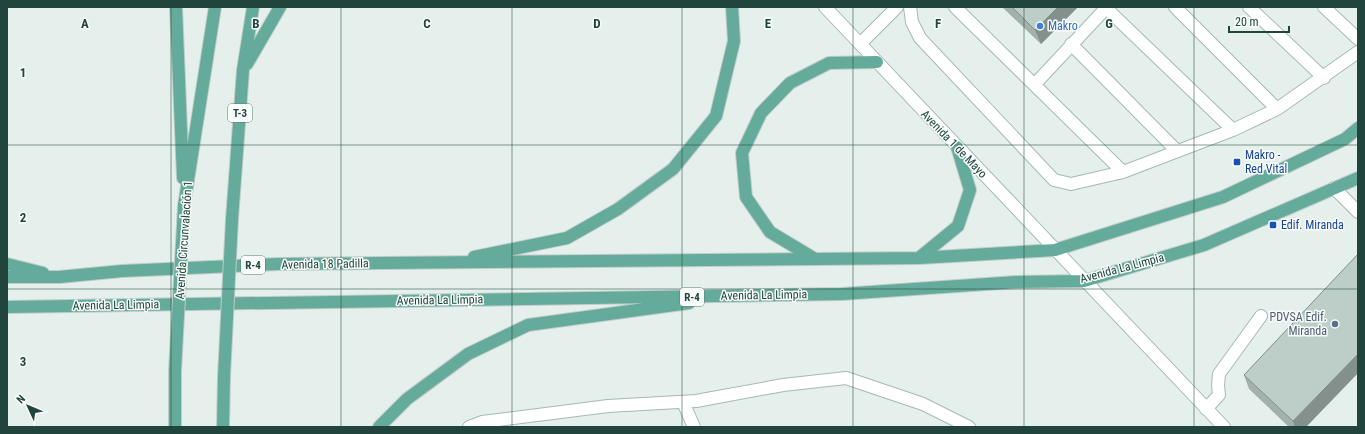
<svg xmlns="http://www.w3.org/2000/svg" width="1365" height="434" viewBox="0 0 1365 434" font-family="'Roboto Condensed',sans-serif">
	<rect width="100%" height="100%" fill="#e5f0ec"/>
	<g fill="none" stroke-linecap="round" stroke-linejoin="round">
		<defs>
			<path id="minor" d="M825 7 1224 427
				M910 7 912 22 920 38 1054 180 1071 184 1123 172 1233 130 1277 109 1358 52
				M955 7 1123 172
				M1175 7 1277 109
				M1249 7 1324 78
				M1324 7 1358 39
				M1106 8 1233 130
				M860 44 897 7
				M1071 44 1177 151
				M1035 84 1107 7
				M1334 188 1358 212
				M683 402 694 427
				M1206 409 1219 395 1218 385 1219 374 1261 316
				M469 427 482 422 608 406 696 401 783 385 846 378 923 404 969 427"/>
			<path id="major" d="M176 7 183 178
				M247 64 280 7
				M184 206 215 7
				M232 219 243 70 253 7
				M474 257 567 238 618 209 673 169 716 116 734 41 732 7
				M919 258 958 226 970 190 957 147
				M815 259 770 232 746 197 742 153 761 113 790 83 829 63 877 62
				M7 264 43 273
				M7 277H59L122 271 279 264 919 258 1055 250 1223 197 1345 139 1358 128
				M7 307 842 294 1016 282 1084 281 1204 245 1358 178
				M175 427V371
				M223 427 224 376
				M379 427 407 399 468 354 528 325 689 303"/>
		</defs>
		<use href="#minor" stroke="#a6b9b4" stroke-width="14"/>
		<use href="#major" stroke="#c1cbc9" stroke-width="14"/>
		<use href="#minor" stroke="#fff" stroke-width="12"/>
		<use href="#major" stroke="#64ab9c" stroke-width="12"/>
		<defs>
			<path id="major-bridge" d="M175 371 184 206
				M224 376 232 219"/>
		</defs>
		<use href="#major-bridge" stroke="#c1cbc9" stroke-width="14" stroke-linecap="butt"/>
		<use href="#major-bridge" stroke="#64ab9c" stroke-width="12"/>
	</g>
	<path fill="#a3b1ac" d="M1002 7H1078L1041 44Z
		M1358 254V373L1306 427H1289L1249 389 1244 375Z"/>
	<path fill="#84908c" d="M1058 7H1078L1041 44 1035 30Z
		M1358 354V373L1306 427H1295L1293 421Z"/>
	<path fill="#bdcec8" stroke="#84908c" d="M1012 7H1058L1035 30Z
		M1358 254V354L1293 421 1244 375Z"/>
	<path fill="none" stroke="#21453d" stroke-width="1" stroke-opacity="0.55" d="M171 7V427M341 7V427M512 7V427M682 7V427M853 7V427M1024 7V427M1194 7V427M7 145H1358M7 289H1358"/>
	<circle fill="#3f7fe0" stroke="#f7fbf9" stroke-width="1.5" cx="1040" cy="26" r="4"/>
	<g fill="#1a4fb4" stroke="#f7fbf9" stroke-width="1.5">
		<rect x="1233" y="158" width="8" height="8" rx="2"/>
		<rect x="1269" y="221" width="8" height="8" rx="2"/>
	</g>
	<circle fill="#5c6f8a" stroke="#f7fbf9" stroke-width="1.5" cx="1335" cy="324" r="4"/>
	<g text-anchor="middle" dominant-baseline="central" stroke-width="3" stroke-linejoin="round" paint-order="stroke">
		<g fill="#f7fbf9" stroke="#617c75" stroke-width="1">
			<rect x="228" y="104" width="24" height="18" rx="3"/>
			<rect x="241" y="256" width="24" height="18" rx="3"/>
			<rect x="680" y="288" width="24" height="18" rx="3"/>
		</g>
		<g font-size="11" font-weight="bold" fill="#21453d">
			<text x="240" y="113">T-3</text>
			<text x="253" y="265">R-4</text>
			<text x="692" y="297">R-4</text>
		</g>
		<g font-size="12" fill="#366cbe" stroke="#f7fbf9" text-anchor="start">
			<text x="1048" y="26">Makro</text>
		</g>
		<g font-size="12" fill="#21453d" stroke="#f7fbf9">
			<text transform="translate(954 144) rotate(46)">Avenida 1 de Mayo</text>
			<text transform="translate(184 240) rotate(-86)">Avenida Circunvalación 1</text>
			<text transform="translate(325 264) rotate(-1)">Avenida 18 Padilla</text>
			<text transform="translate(1122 268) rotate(-15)">Avenida La Limpia</text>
			<text transform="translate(764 295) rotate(-1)">Avenida La Limpia</text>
			<text transform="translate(440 300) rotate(-1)">Avenida La Limpia</text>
			<text transform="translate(116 305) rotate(-1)">Avenida La Limpia</text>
		</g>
		<g font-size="12" fill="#164399" stroke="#f7fbf9" text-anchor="start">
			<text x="1245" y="155">Makro -<tspan x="1245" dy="14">Red Vital</tspan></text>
			<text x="1281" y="225">Edif. Miranda</text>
		</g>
		<g font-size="12" fill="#4e5e75" stroke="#f7fbf9" text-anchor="end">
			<text x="1327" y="317">PDVSA Edif.<tspan x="1327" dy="14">Miranda</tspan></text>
		</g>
	</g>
	<g font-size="13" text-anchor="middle" font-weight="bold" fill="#21453d" stroke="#f7fbf9" stroke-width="3" stroke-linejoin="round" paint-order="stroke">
		<text x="85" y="28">A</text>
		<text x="256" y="28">B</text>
		<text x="427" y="28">C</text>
		<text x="597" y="28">D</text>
		<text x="768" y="28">E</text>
		<text x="938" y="28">F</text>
		<text x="1109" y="28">G</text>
		<text x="23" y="77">1</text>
		<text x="23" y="222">2</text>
		<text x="23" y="366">3</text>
	</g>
	<rect width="1365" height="434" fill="none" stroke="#21453d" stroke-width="16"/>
	<g transform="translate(28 406) rotate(314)" stroke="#f7fbf9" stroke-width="3" paint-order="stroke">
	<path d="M0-3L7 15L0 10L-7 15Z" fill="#21453d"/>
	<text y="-6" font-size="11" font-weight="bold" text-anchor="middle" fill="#21453d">N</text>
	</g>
	<path d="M1229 26v6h60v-6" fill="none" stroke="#21453d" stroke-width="2"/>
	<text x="1235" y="26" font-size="12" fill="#21453d" stroke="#f7fbf9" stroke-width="3" paint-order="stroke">20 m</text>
</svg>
